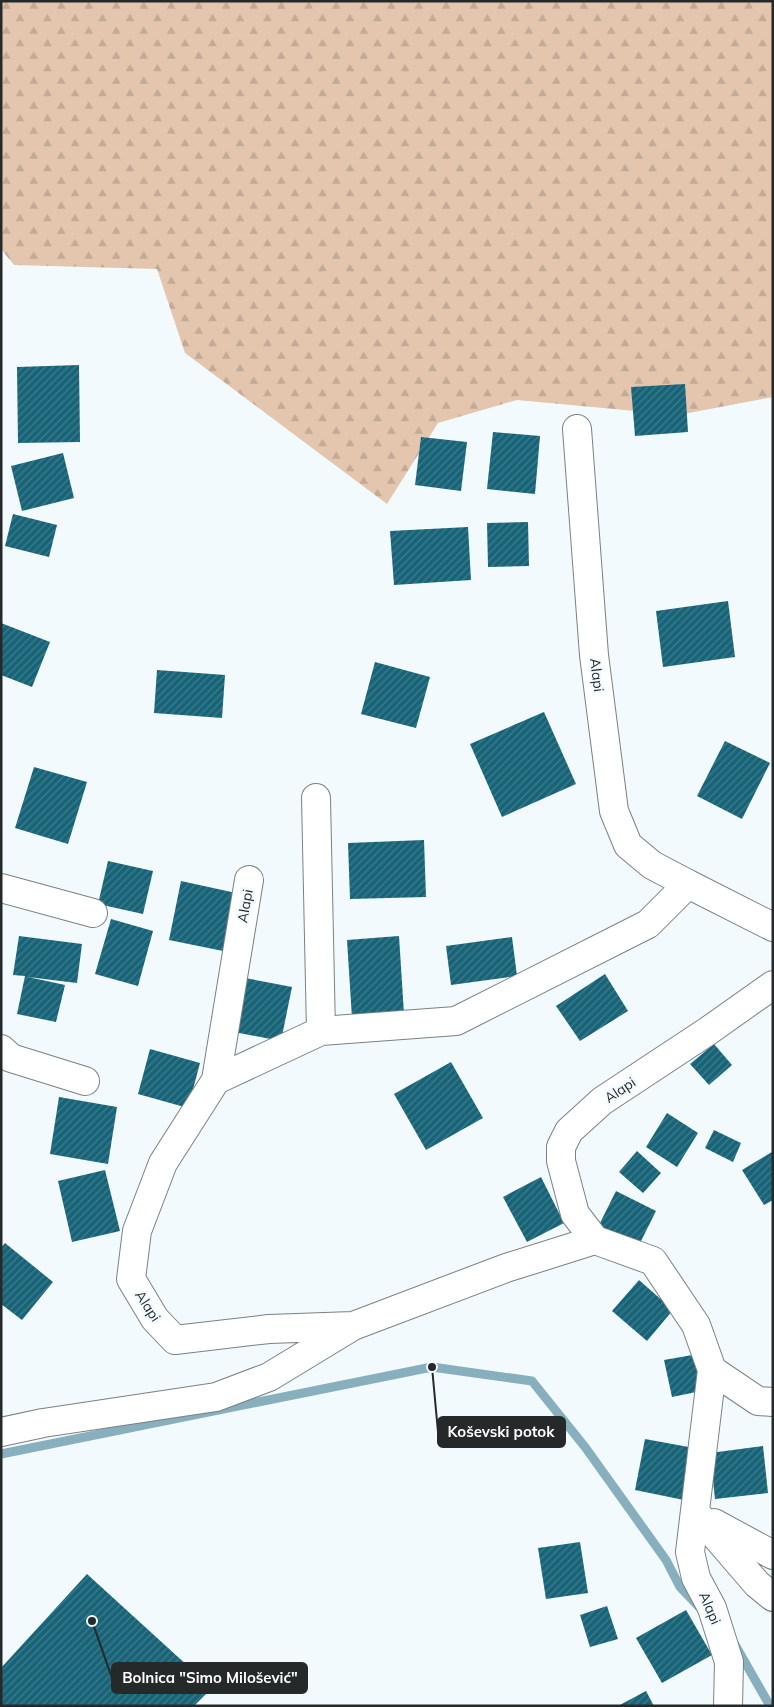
<svg xmlns="http://www.w3.org/2000/svg" width="774" height="1707" viewBox="0 0 774 1707" font-family="Mulish,sans-serif">
	<defs>
		<pattern id="forest-firs" width="22" height="20" patternUnits="userSpaceOnUse" patternTransform="scale(1.25)"><rect width="22" height="20" fill="#e4c6ae"/><path d="M5 1l3.5 6h-7zM16 11l3.5 6h-7z" fill="#c3aa96"/></pattern>
		<pattern id="building-hatch" width="6" height="6" patternUnits="userSpaceOnUse" patternTransform="scale(1.25)"><rect width="6" height="6" fill="#176479"/><path d="M-1 1l2-2M0 6l6-6M5 7l2-2" fill="none" stroke="#417b8a"/></pattern>
	</defs>
	<rect width="100%" height="100%" fill="#f2fafd"/>
	<path fill="url(#forest-firs)" d="M1 1H773V397L678 415 517 400 438 423 387 504 185 353 157 269 14 265 1 249Z"/>
	<g fill="none" stroke-linecap="round" stroke-linejoin="round">
		<path stroke="#87afbd" stroke-width="9" d="M1 1454 432 1367 532 1381 585 1447 666 1560 680 1587 699 1607
			M734 1643 770 1706"/>
	</g>
	<path fill="url(#building-hatch)" d="M79 365 80 442 18 443 17 367Z
		M685 384 688 432 635 436 631 387Z
		M493 432 540 436 535 494 487 489Z
		M421 437 467 442 461 491 415 485Z
		M63 453 74 498 22 511 11 466Z
		M13 514 57 525 49 557 5 546Z
		M528 522 529 566 488 567 487 523Z
		M468 527 471 580 394 585 390 531Z
		M728 601 735 657 663 667 656 611Z
		M1 623 50 642 32 687 1 675Z
		M375 662 430 677 416 728 361 714Z
		M157 670 225 675 222 718 154 713Z
		M544 712 576 784 502 817 470 744Z
		M725 741 770 763 742 819 697 796Z
		M34 767 87 782 68 844 15 828Z
		M424 840 426 897 350 899 348 843Z
		M108 861 153 871 143 914 98 904Z
		M181 881 236 893 223 951 169 940Z
		M111 919 153 931 138 986 95 974Z
		M19 936 82 944 77 983 28 977 65 985 56 1022 17 1014 25 976 13 975Z
		M399 936 404 1014 352 1018 347 940Z
		M512 937 517 976 451 985 446 946Z
		M605 974 628 1011 580 1041 556 1006Z
		M240 977 292 987 281 1041 229 1031Z
		M714 1044 732 1065 709 1085 690 1064Z
		M150 1049 200 1063 188 1108 138 1094Z
		M451 1062 483 1118 426 1150 394 1094Z
		M59 1097 117 1107 108 1164 50 1154Z
		M667 1113 698 1133 677 1167 646 1147Z
		M714 1130 741 1143 733 1162 705 1148Z
		M637 1151 661 1173 643 1193 619 1172Z
		M772 1152 773 1200 764 1205 742 1170Z
		M105 1170 120 1231 72 1242 58 1181Z
		M541 1177 564 1223 527 1242 503 1197Z
		M616 1191 656 1211 636 1251 596 1231Z
		M5 1243 53 1282 22 1320 1 1304V1248Z
		M639 1280 673 1310 647 1341 612 1311Z
		M698 1354 706 1390 672 1397 664 1360Z
		M645 1439 694 1448 684 1500 635 1490Z
		M763 1446 768 1493 715 1499 710 1453Z
		M580 1542 588 1593 546 1599 538 1548Z
		M87 1574 212 1688 194 1706H1V1668Z
		M607 1606 618 1639 590 1647 580 1615Z
		M686 1610 712 1655 662 1683 636 1638Z
		M646 1691 654 1706H618Z"/>
	<g fill="none" stroke-linecap="round" stroke-linejoin="round">
		<defs>
			<path id="minor" d="M316 798 321 1031
				M688 884 773 927
				M1 888 93 913
				M1 1049 11 1058 85 1081
				M216 1080 249 880
				M595 1240 575 1214 561 1161V1147L569 1131 602 1101 708 1031 773 985
				M353 1326 269 1329 175 1340 155 1319 131 1279 137 1231 163 1163 216 1080 321 1031 456 1021 648 924 688 884 652 865 628 845 614 811 594 655 577 429
				M712 1370 758 1401 773 1402
				M1 1432 43 1423 216 1397 269 1377 353 1326 506 1268 595 1240 653 1261 696 1325 712 1370 690 1552 696 1578 712 1608 729 1662 728 1706
				M695 1512 757 1584 773 1597
				M714 1523 773 1555"/>
		</defs>
		<use href="#minor" stroke="#7a8184" stroke-width="30"/>
		<use href="#minor" stroke="#fff" stroke-width="28"/>
	</g>
	<g text-anchor="middle" dominant-baseline="central" stroke-width="5" stroke-linejoin="round" paint-order="stroke">
		<g font-size="14" fill="#26292a" stroke="#f2fafd">
			<text transform="translate(597 675) rotate(83)">Alapi</text>
			<text transform="translate(245 906) rotate(-80)">Alapi</text>
			<text transform="translate(620 1090) rotate(-34)">Alapi</text>
			<text transform="translate(148 1306) rotate(57)">Alapi</text>
			<text transform="translate(710 1608) rotate(67)">Alapi</text>
		</g>
	</g>
	<path fill="none" stroke="#26292a" stroke-width="2" d="M432 1367L438 1432M92 1621L112 1678"/>
	<g fill="#26292a" stroke="#f2fafd" stroke-width="2">
		<circle cx="432" cy="1367" r="5"/>
		<circle cx="92" cy="1621" r="5"/>
	</g>
	<g fill="#26292a" stroke="#26292a" stroke-width="2">
		<rect x="438" y="1417" width="127" height="30" rx="5"/>
		<rect x="112" y="1663" width="195" height="30" rx="5"/>
	</g>
	<g font-size="15" text-anchor="middle" font-weight="bold" fill="#fff">
		<text x="501" y="1437">Koševski potok</text>
		<text x="210" y="1683">Bolnica "Simo Milošević"</text>
	</g>
	<rect width="774" height="1707" fill="none" stroke="#26292a" stroke-width="5"/>
</svg>
